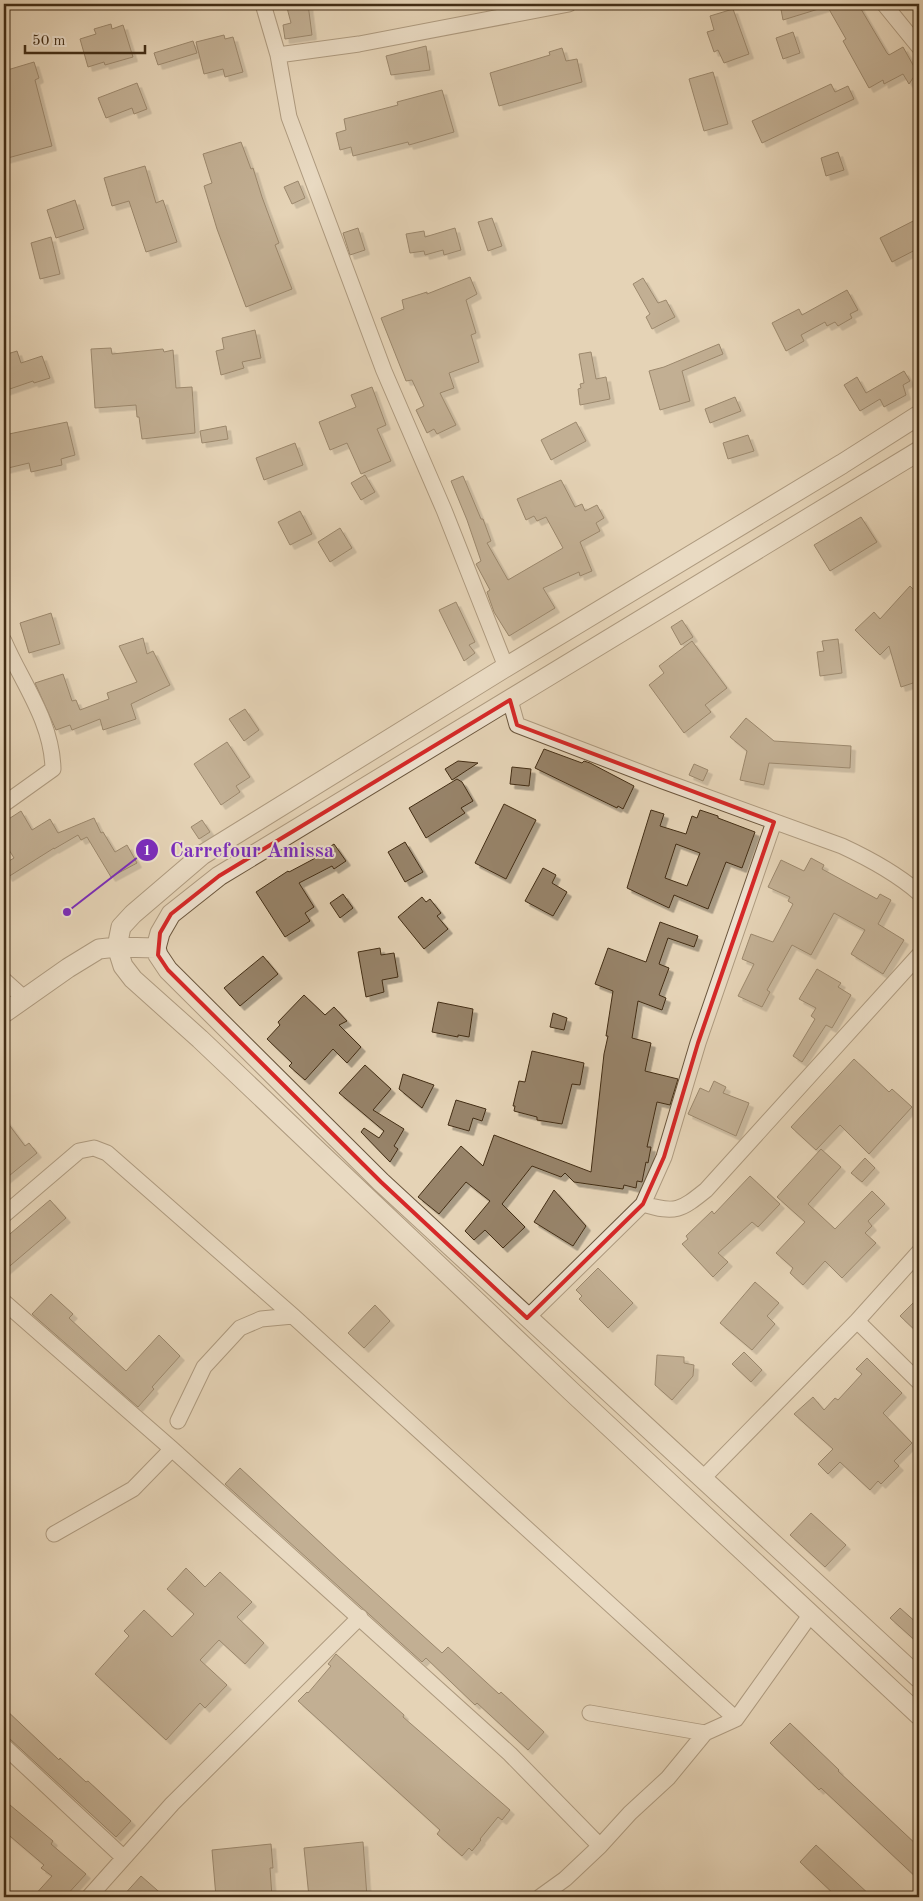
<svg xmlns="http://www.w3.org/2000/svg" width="923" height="1901" viewBox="0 0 923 1901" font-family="'Old Standard TT',serif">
	<defs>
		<filter id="shadow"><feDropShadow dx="4.5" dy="4.5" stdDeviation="0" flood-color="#0004"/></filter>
	</defs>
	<rect width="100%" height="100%" fill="#e5d3b6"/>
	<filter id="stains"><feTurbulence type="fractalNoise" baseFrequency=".004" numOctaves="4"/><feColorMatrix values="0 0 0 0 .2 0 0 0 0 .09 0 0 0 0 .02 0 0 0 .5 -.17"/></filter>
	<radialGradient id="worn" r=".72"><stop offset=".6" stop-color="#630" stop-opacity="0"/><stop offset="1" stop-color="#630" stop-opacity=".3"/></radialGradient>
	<path fill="#978369" stroke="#422d15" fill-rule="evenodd" filter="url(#shadow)" d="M286 4H308L312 35 285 39 283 25 291 23Z
		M780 4H824L825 7 783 20Z
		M826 4H858L887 53 889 55 903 47 917 72 909 84 903 74 884 84 883 80 869 88 843 41 846 39Z
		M733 9 749 54 724 63 718 50 714 52 707 32 714 30 710 16Z
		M111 24 112 29 123 25 133 57 105 65 104 62 88 67 80 39 96 34 94 29Z
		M793 32 800 53 783 59 776 38Z
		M224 35 225 39 233 37 243 72 225 77 223 69 204 74 196 42Z
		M193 41 197 53 158 65 154 53Z
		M426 46 430 70 391 75 386 56Z
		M562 48 566 61 577 59 582 82 499 106 490 73 550 55 549 52Z
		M34 62 39 78 35 80 52 146 4 159V71Z
		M713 72 728 124 704 131 689 79Z
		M137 83 147 109 134 114 132 108 106 118 98 98Z
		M831 84 835 92 848 86 854 99 762 143 752 121Z
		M442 90 454 132 409 145 408 142 353 156 351 147 340 150 336 133 346 130 344 119 398 105 397 102Z
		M241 142 251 169 253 168 262 197 279 243 275 245 292 289 246 307 217 229 204 186 212 183 203 154Z
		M838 152 844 170 826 176 821 158Z
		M145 166 156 203 163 200 177 242 146 252 129 201 112 206 104 178Z
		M298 181 305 198 292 204 284 187Z
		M75 200 84 229 56 238 47 210Z
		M492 218 502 246 488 251 478 222Z
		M919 218V248L892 262 880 238Z
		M358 228 365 250 350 255 343 233Z
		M455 228 461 250 444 255 443 250 425 255 424 251 410 253 406 234 424 231 425 237Z
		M51 237 60 274 40 279 31 243Z
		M470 277 477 294 466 300 476 333 471 335 479 362 449 373 454 388 440 393 456 425 437 434 434 429 427 433 416 410 424 406 412 380 406 381 381 318 404 309 402 300 427 292V294Z
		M643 278 658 303 666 300 675 317 652 329 646 317 650 314 633 284Z
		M847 290 858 310 850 314 852 318 838 326 835 322 827 326 825 322 801 335 804 341 786 351 772 323 799 309 802 315Z
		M255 330 261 358 242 362 244 368 221 375 216 351 224 349 222 338Z
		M719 344 723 354 682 371 690 401 660 410 649 371 664 367Z
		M111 348 112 354 163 349 164 352 173 350 176 388 192 387 195 433 142 439 139 417H137L136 405 95 408 91 349Z
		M17 351 21 363 42 356 50 378 34 383 33 381 4 391V355Z
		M591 352 596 379 606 377 610 399 580 405 578 389 581 388 580 384 584 383 579 354Z
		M904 371 910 381 903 385 906 395 884 407 880 399 860 411 844 385 857 377 866 393Z
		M372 387 386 425 377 429 391 461 361 474 347 443 330 450 319 422 356 407 351 395Z
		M735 397 741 411 710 423 705 409Z
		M67 422 75 455 61 459 62 465 31 472 29 463 4 469V435Z
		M576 422 586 441 551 460 541 440Z
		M226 426 228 439 202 443 200 431Z
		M748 435 754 451 728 459 723 443Z
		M295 443 303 465 264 480 256 458Z
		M365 475 375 492 361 500 351 483Z
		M463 476 481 519H483L491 541 487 543 508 580 563 548 546 517 537 521 534 516 526 520 517 499 561 480 575 507 582 504 585 511 597 505 604 518 596 523 600 531 580 542 592 571 580 576 579 572 543 588 555 608 509 636 494 612 487 592 490 590 476 564 481 561 467 520 451 481Z
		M300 511 312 534 290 545 278 522Z
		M861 517 877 542 830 571 814 545Z
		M340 528 352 548 330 562 318 542Z
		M910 586 919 595V681L901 687 889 646 880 655 855 630 874 612 880 619Z
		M456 602 475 642 469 645 475 653 464 661 439 610Z
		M51 613 60 644 29 653 20 623Z
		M682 620 693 637 681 645 671 627Z
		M143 638 147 654 153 651 170 685 131 704 136 719 103 730 100 719 72 730 70 725 56 730 35 683 63 674 72 701 76 700 80 710 109 699 107 693 137 682 119 646Z
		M838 639 842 673 820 676 817 652 824 651 822 641Z
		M692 641 727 688 705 705 711 712 684 733 649 685 664 673 659 666Z
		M245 709 259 730 244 741 229 719Z
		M746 718 774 741 851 746 850 768 769 763 764 785 740 780 747 751 730 737Z
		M227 742 250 777 236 786 240 792 221 805 194 764Z
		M544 749 582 763 584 761 590 763 634 786 623 809 618 806 617 808 535 768Z
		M458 761 478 763 452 780 445 769Z
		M694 764 708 770 703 781 689 775Z
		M512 767 531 769 529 786 510 784Z
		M457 779 462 782 473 801 461 808 465 813 426 838 409 808Z
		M504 804 536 820 506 879 475 863Z
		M651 810 664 814 660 826 686 834 692 816 697 818 700 810 718 816V818L755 832 742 868 726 862 708 909 674 895 669 908 627 888ZM676 844 700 853 687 886 665 878Z
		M21 811 32 830 50 819 58 833 94 818 101 833 103 832 115 852 127 845 137 863 111 877 87 837 81 840 78 835 54 849V848L8 877 4 870V864L14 858 4 842V822Z
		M202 820 210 832 199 839 191 827Z
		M405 842 423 872 405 882 388 852Z
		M334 844 346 861 334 869 332 866 299 883 314 907 305 913 310 921 285 937 256 892 288 871 289 872 323 854 322 852Z
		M811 858 824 865 822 869 877 899 880 894 891 900 878 924 904 940 883 974 851 954 865 930 834 913 811 955 792 945 767 990 770 992 762 1007 738 996 754 964 742 959 751 934 773 942 793 904 788 901 790 897 768 887 781 860 804 871Z
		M543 868 556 875 552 883 567 892 553 916 525 901Z
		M343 894 353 908 340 918 330 903Z
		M422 897 426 902 430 899 441 913 437 916 448 929 424 949 398 917Z
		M660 922 698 936 694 947 668 938 659 964 669 968 659 995 666 998 662 1010 638 1001 632 1038 651 1043 645 1071 678 1079 670 1105 657 1102 647 1147H651L648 1163 646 1162 642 1182 637 1181 636 1188 624 1185 623 1189 574 1182 565 1173 561 1177 532 1166 502 1204 525 1227 503 1248 485 1230 474 1240 465 1231 490 1201 466 1182 439 1214 418 1197 461 1146 483 1166 494 1135 591 1172 604 1054 608 1036H606L613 991 595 984 608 948 646 962Z
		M380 948 381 955 394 953 398 977 382 980 384 992 366 997 358 952Z
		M263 956 278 974 240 1006 224 988Z
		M817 969 841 983 838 987 851 995 832 1028 826 1025 802 1062 793 1056 815 1019 811 1016 816 1008 799 999Z
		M304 995 325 1015 334 1007 347 1021 339 1025 361 1047 347 1063 333 1049 305 1080 289 1066 292 1063 267 1039 280 1025 278 1022Z
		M438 1002 473 1009 469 1037 458 1035V1037L432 1032Z
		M553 1013 567 1018 564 1030 550 1027Z
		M532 1051 584 1063 580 1085 572 1084 562 1124 537 1120V1117L514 1111 515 1106H513L519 1081 525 1082Z
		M854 1059 889 1092 892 1089 912 1107 869 1154 840 1125 816 1150 791 1127Z
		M365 1065 391 1089 373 1110 404 1129 394 1146 398 1149 390 1162 361 1132 364 1128 379 1138 384 1131 339 1093Z
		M403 1074 434 1085 422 1108 399 1089Z
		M714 1081 726 1087 723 1093 749 1103 736 1136 688 1114 700 1088 709 1092Z
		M456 1100 486 1109 482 1121 473 1118 469 1131 448 1125Z
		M4 1118 25 1146 29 1143 37 1153 4 1180Z
		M821 1149 841 1167 808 1204 835 1229 872 1191 885 1204 868 1221 872 1226 865 1233 876 1243 842 1278 825 1261 803 1285 790 1273 793 1268 776 1253 805 1222 777 1197Z
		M865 1158 875 1168 862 1182 851 1173Z
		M750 1176 780 1204 758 1227 752 1222 718 1253 728 1262 713 1277 682 1244 688 1239 686 1236 712 1211 714 1214Z
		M554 1190 586 1226 573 1246 534 1222Z
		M50 1200 66 1218 4 1271V1239Z
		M598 1268 633 1303 608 1328 579 1299 582 1296 576 1290Z
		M755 1282 779 1303 767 1316 775 1324 752 1350 720 1323Z
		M51 1294 73 1314 69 1318 126 1371 159 1335 180 1356 152 1387 154 1389 138 1407 32 1314Z
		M919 1297V1334L900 1316Z
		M375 1305 390 1321 364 1348 348 1333Z
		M744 1352 762 1370 751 1382 732 1364Z
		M657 1355 684 1357V1363L694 1365 693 1376 672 1400 655 1385Z
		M867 1358 902 1393 883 1413 912 1443 894 1461 899 1466 881 1484 878 1481 870 1490 840 1462 828 1474 818 1464 833 1449 794 1414 813 1397 824 1410 835 1398 838 1400 862 1374 856 1369Z
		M240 1468 340 1561 442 1653 448 1647 499 1694 501 1692 544 1732 528 1750 477 1703 475 1705 426 1658 422 1662 225 1484Z
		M811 1513 846 1545 825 1567 790 1535Z
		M186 1568 205 1587 220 1572 252 1602 237 1617 264 1643 245 1664 219 1640 200 1660 227 1685 205 1708 200 1703 166 1740 95 1674 129 1636 124 1631 144 1610 172 1637 194 1614 167 1589Z
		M900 1608 919 1625V1644L890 1618Z
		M336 1654 404 1715 403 1717 510 1810 502 1820 498 1817 480 1839 481 1840 472 1851 469 1848 462 1856 437 1834 440 1830 298 1701 307 1692 308 1693 331 1666 328 1664Z
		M4 1708 59 1760 60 1758 86 1782 88 1781 131 1821 116 1837 10 1739 4 1737Z
		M790 1723 839 1770 838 1771 919 1847V1880L821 1788 819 1790 770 1743Z
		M4 1800 53 1841 51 1844 86 1874 65 1897H33L52 1876 41 1868 44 1865 4 1831Z
		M363 1842 367 1897H309L304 1848Z
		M271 1844 273 1868H270L272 1897H216L212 1850Z
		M816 1845 872 1897H837L800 1862Z
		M141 1876 165 1897H122Z"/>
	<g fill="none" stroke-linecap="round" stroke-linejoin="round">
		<defs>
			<path id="minor" d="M263 4 278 55 289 117 384 371 444 510 506 667
				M884 4 919 47
				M278 55 359 44 569 4
				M4 641C22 683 52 721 53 769L4 804
				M510 700 517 725 663 781 842 846C870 859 896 873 919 893
				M4 980 24 998
				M643 1204C676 1214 681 1210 706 1190L919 955
				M4 1215 79 1151 94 1148 107 1153 293 1316 736 1719
				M4 1302 172 1449 510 1754 600 1846
				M527 1318 643 1204 664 1157 698 1043 774 822
				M857 1321 919 1382
				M178 1421 204 1367 240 1328 261 1319 293 1316
				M702 1479 857 1321 919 1252
				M54 1534 133 1489 172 1449
				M590 1713 705 1733
				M4 1746 124 1858
				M89 1897 172 1804 360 1617
				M540 1897 565 1879 600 1846 630 1813 668 1778 705 1733 736 1719 811 1614"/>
			<path id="tertiary" d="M919 415 842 464 506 667 202 855 133 914 121 927 117 947 123 966 133 979 200 1039 572 1392 919 1715
				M919 451 219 876 171 914 160 933 156 948 158 955 168 970 381 1182 919 1678
				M4 1013 68 968 99 949 117 947 156 948"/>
		</defs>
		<use href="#minor" stroke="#6b563d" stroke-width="17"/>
		<use href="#tertiary" stroke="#6b563d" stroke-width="21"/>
		<use href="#minor" stroke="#eee2d0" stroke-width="15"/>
		<use href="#tertiary" stroke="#eee2d0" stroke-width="19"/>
	</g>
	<path d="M0 0H923V1901H0ZM510 700 517 725 774 822 698 1043 664 1157 643 1204 527 1318 381 1182 168 970 158 955 160 933 171 914 219 876Z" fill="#e5d3b6" fill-opacity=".55" fill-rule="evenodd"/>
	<path fill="none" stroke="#d62828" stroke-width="4" stroke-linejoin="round" d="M510 700 517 725 774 822 698 1043 664 1157 643 1204 527 1318 381 1182 168 970 158 955 160 933 171 914 219 876Z"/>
	<path fill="none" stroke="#7b2cbf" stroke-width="2" d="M67 912L147 850"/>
	<g fill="#7b2cbf" stroke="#eee2d0" stroke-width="2">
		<circle cx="67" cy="912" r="5"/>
		<circle cx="147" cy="850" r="12"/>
	</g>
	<g font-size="15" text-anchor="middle" font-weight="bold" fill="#fff">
		<text x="147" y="855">1</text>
	</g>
	<g font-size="21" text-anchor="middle" font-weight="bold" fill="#7b2cbf" stroke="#eee2d0" stroke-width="4" stroke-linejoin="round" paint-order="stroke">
		<text x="252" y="857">Carrefour Amissa</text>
	</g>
	<rect width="923" height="1901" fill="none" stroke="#e5d3b6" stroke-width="20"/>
	<rect x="5" y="5" width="913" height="1891" fill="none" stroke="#422d15" stroke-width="2.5"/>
	<rect x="10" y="10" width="903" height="1881" fill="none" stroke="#422d15"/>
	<path d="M25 45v8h120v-8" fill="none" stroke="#422d15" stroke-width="2.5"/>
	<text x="32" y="45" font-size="15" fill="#422d15" stroke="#eee2d0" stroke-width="4" paint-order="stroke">50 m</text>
	<rect width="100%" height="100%" filter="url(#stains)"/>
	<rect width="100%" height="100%" fill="url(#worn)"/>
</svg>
